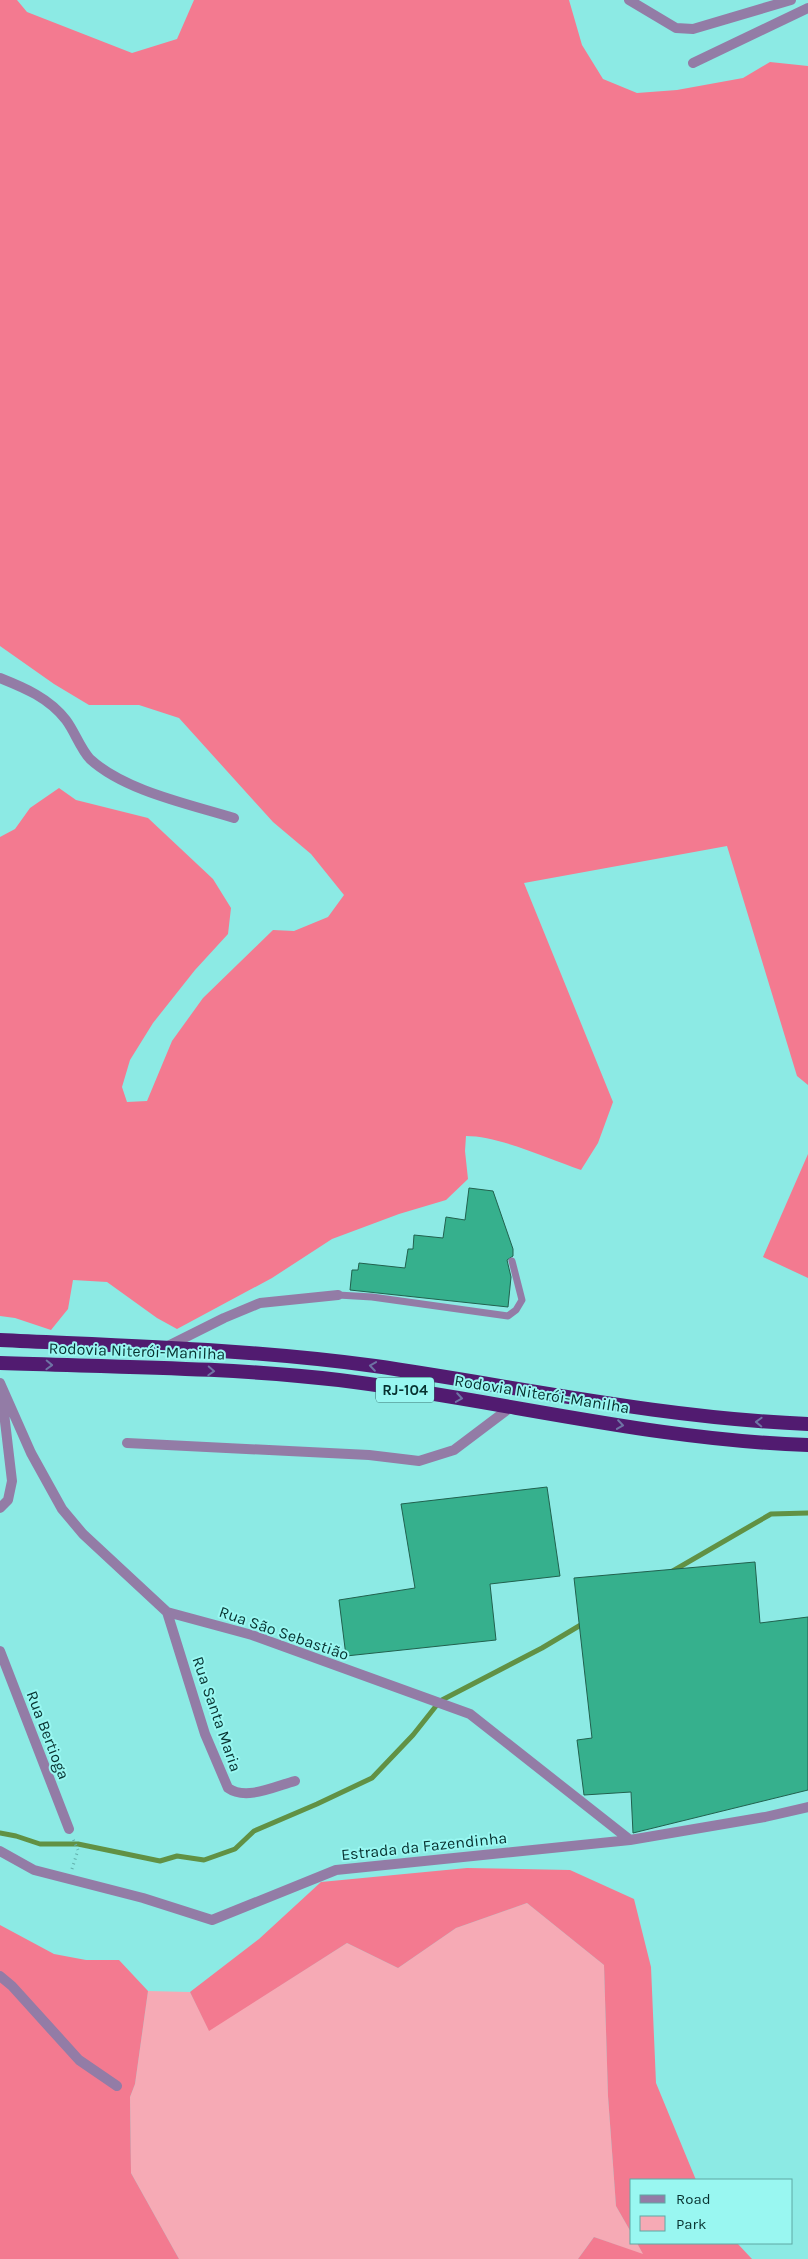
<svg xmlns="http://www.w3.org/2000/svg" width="808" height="2259" viewBox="0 0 808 2259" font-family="Karla,sans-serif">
	<rect width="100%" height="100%" fill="#8ceae4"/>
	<path fill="#f6aab5" d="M527 1903 604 1965 608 2096 616 2206 632 2234V2243H637L644 2255 594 2237 578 2259H179L131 2173 130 2097 135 2084 148 1991 190 1992 209 2030 347 1943 398 1968 456 1928Z"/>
	<path fill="#f37a90" d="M0 0H17L27 12 132 53 177 39 194 0H569L582 45 603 79 637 93 677 90 743 78 770 62 808 66V1085L797 1076 727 846 524 883 613 1102 598 1143 581 1170C549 1159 499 1136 466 1136L465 1151 468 1179 446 1200 399 1214 332 1239 272 1278 177 1329 157 1318 107 1282 73 1280 68 1309 51 1330 15 1318 0 1316V837L15 829 30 808 59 788 76 800 148 818 213 879 231 908 228 934 195 970 153 1023 130 1060 122 1087 127 1102 147 1101 172 1041 203 998 273 930 294 931 328 917 344 895 311 854 273 822 179 718 139 705H89L54 684 0 646Z
		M808 1154V1278L763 1257Z
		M467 1868 570 1870 634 1899 651 1967 656 2083 696 2180H632V2234L616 2206 608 2096 604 1965 527 1903 456 1928 398 1968 347 1943 209 2031 190 1992 259 1939 321 1882Z
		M0 1925 54 1954 86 1960H119L148 1991 135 2084 130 2097 131 2173 179 2259H0Z
		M594 2237 643 2254 637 2243H737L752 2259H578Z"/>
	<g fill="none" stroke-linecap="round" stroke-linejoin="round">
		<path stroke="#619144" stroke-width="5" d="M671 1572 771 1514 808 1513
			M0 1833 16 1836 40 1844H78L160 1861 177 1856 204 1860 235 1849 254 1831 317 1804 372 1778 413 1735 440 1701 542 1648 584 1623"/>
	</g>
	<path fill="#36b08d" stroke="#21614e" d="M469 1188 493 1191 513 1249V1256L507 1260 511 1277 508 1307 350 1290 352 1270H358L359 1263 405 1268 408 1249H413L414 1235 443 1238 446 1217 465 1220Z
		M547 1487 560 1576 490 1584 496 1640 346 1656 339 1600 415 1588 401 1504Z
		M755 1562 760 1623 808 1617V1790L633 1833 631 1792 584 1795 577 1740 592 1738 574 1578Z"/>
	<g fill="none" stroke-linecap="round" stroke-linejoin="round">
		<path stroke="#62b0ac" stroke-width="3" stroke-dasharray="1 4" stroke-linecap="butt" d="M72 1869 78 1850 73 1839"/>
		<path stroke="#937ca6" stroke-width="7" d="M338 1295 372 1297 508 1316 516 1310 522 1300 512 1261"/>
		<path stroke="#937ca6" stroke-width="10" d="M629 0 676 28 693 29 791 0
			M693 63 808 8
			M0 678C25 688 49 698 66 720 75 732 80 748 90 759 125 791 189 804 234 818
			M166 1347 224 1318 260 1303 338 1295
			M0 1383 31 1453 62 1509 83 1534 167 1612 252 1635 470 1714 630 1840
			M127 1443 369 1455 419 1461 454 1450 511 1407
			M0 1508 8 1500 12 1481 2 1396
			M167 1612 205 1734 228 1788C246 1801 276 1786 295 1781
			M0 1651 69 1829
			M0 1851 34 1870 143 1898 212 1920 336 1870 630 1840 765 1817 808 1807
			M0 1976 12 1986 79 2060 117 2086"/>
		<path stroke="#511b70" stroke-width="14" d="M0 1340C125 1346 251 1349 375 1366 519 1387 662 1418 808 1424
			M0 1363C113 1367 227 1367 339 1380 495 1399 650 1440 808 1445"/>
	</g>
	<defs><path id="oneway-chevron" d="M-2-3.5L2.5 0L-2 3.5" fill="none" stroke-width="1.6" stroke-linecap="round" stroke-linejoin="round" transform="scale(1.25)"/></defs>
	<g stroke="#6e73a4">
		<use href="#oneway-chevron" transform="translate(49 1365) rotate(2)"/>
		<use href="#oneway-chevron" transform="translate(373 1366) rotate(-172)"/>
		<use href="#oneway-chevron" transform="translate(211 1371) rotate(3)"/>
		<use href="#oneway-chevron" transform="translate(459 1398) rotate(9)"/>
		<use href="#oneway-chevron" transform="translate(759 1422) rotate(-178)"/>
		<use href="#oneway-chevron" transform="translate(620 1425) rotate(8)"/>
	</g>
	<g text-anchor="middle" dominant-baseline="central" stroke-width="4" stroke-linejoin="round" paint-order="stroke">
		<rect fill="#99f7f1" stroke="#336d6a" stroke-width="1" x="376" y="1377.5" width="58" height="25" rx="4"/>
		<g font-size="15" font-weight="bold" fill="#073230">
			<text x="405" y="1390">RJ-104</text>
		</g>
		<g font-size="16" fill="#073230" stroke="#99f7f1">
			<text transform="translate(137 1351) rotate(2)">Rodovia Niterói-Manilha</text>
			<text transform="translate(542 1394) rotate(9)">Rodovia Niterói-Manilha</text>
			<text transform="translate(284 1633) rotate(19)">Rua São Sebastião</text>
			<text transform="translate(217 1714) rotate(71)">Rua Santa Maria</text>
			<text transform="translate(48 1735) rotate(69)">Rua Bertioga</text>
			<text transform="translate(424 1846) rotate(-6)">Estrada da Fazendinha</text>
		</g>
	</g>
	<rect x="630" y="2179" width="162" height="65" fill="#99f7f1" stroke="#5fa8a4"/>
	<rect x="640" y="2195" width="25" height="8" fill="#937ca6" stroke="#5fa8a4"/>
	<text x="676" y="2204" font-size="15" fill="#073230">Road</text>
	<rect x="640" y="2216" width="25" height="15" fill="#f6aab5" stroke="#5fa8a4"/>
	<text x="676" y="2229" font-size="15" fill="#073230">Park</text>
</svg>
